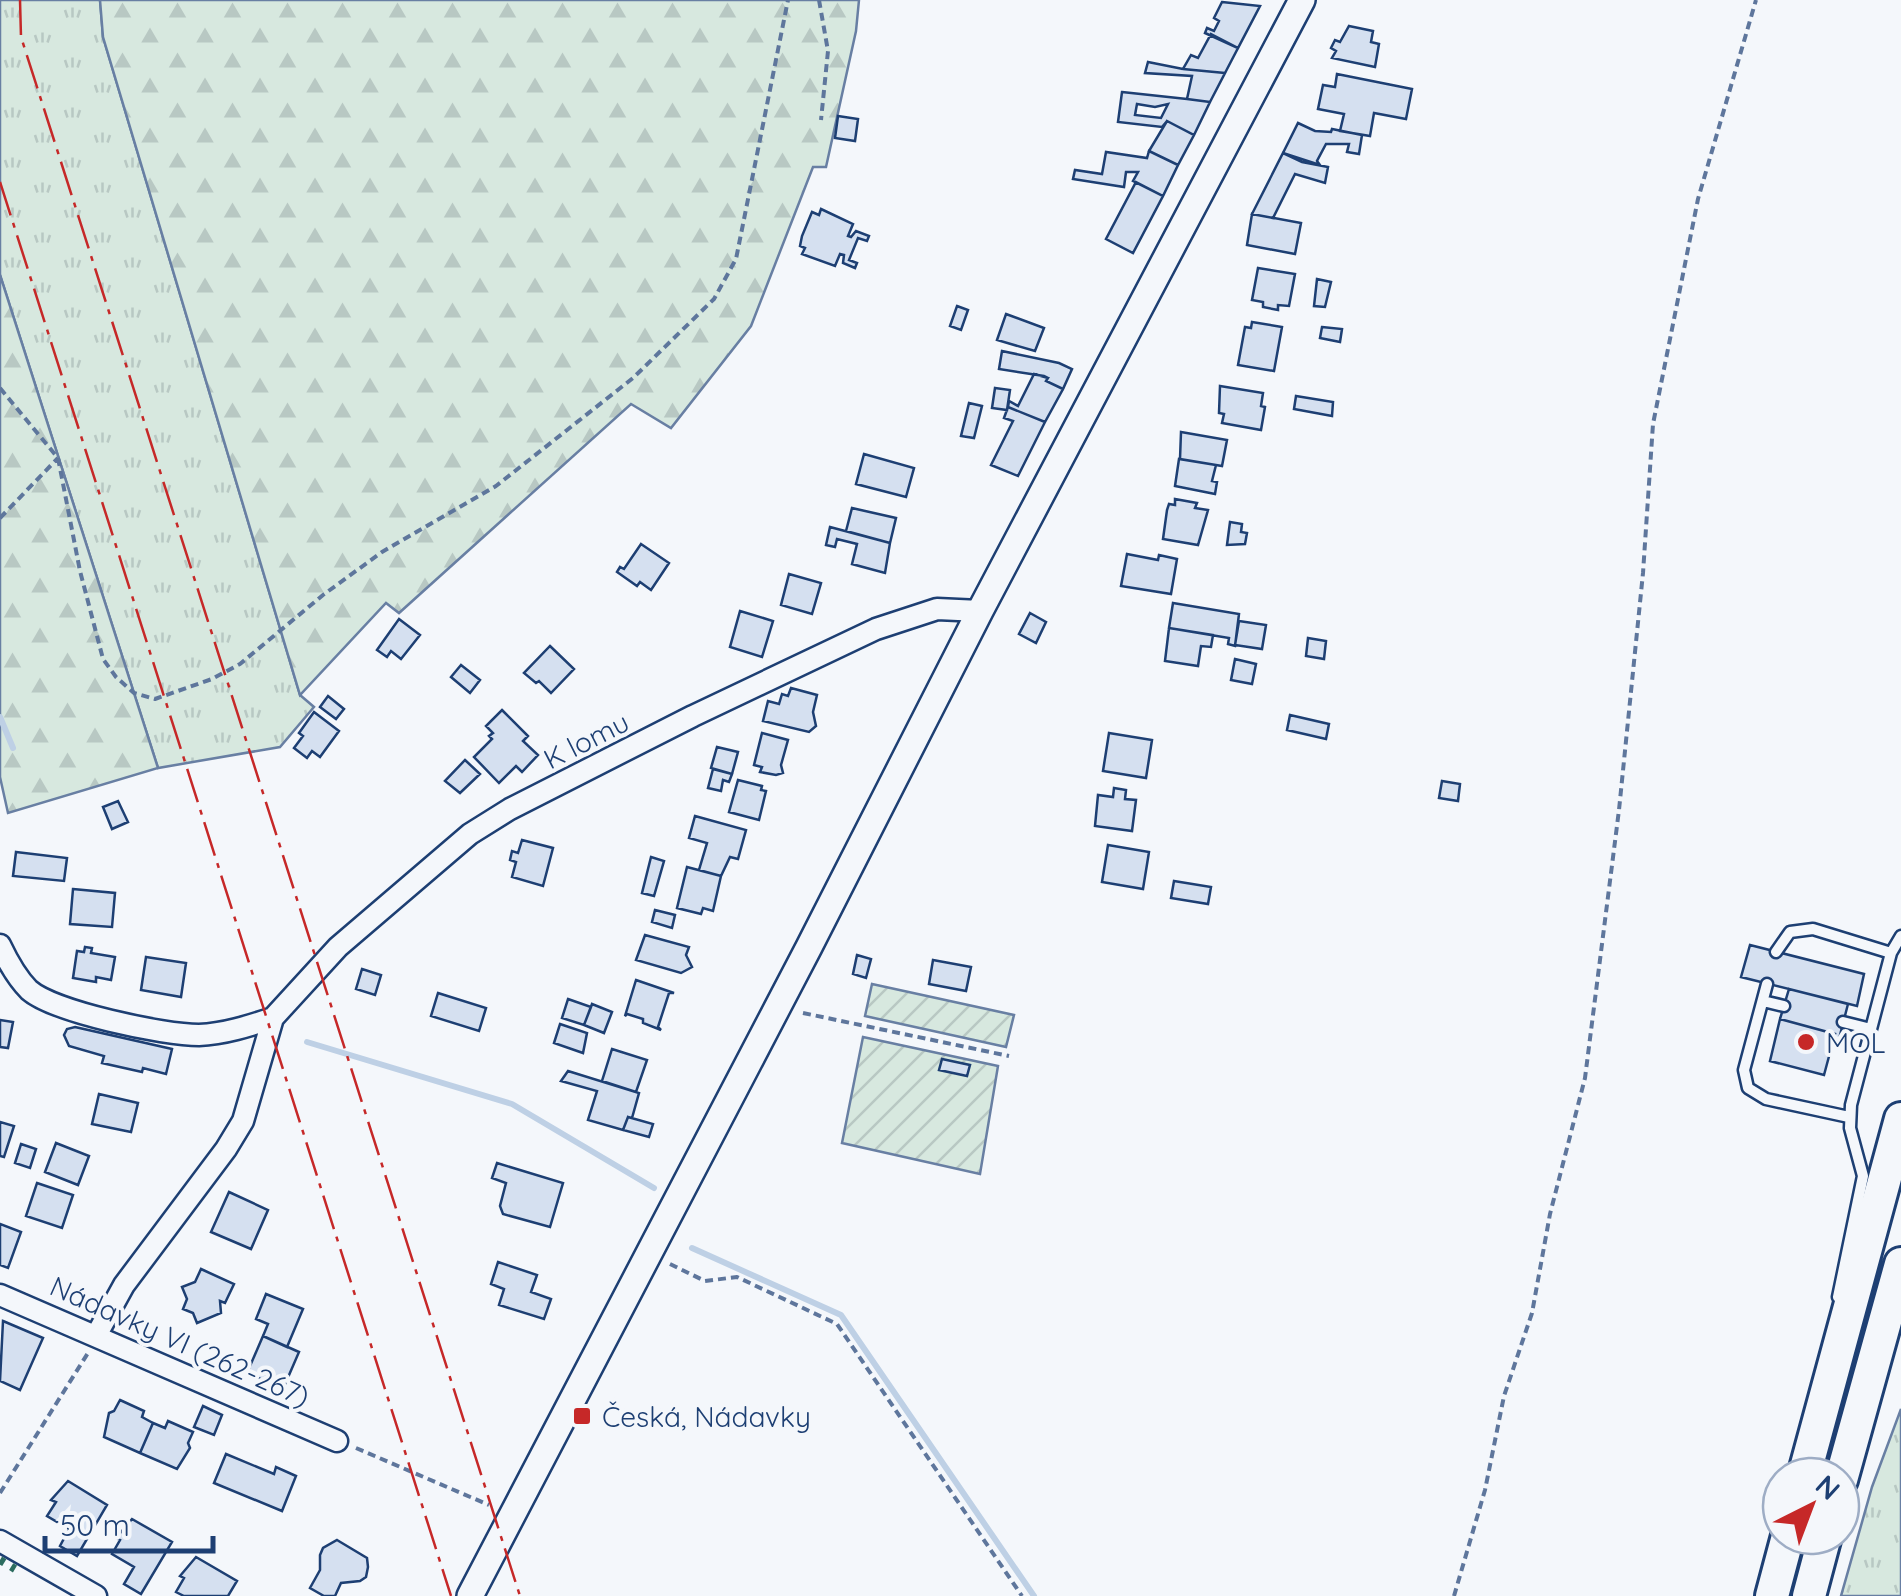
<svg xmlns="http://www.w3.org/2000/svg" width="1901" height="1596" viewBox="0 0 1901 1596" font-family="Quicksand,sans-serif">
	<defs>
		<pattern id="grass-tufts" width="24" height="20" patternUnits="userSpaceOnUse" patternTransform="scale(2.5)"><rect width="24" height="20" fill="#d7e8df"/><path d="M3 7l-1-3M5 7V3M7 7l1-3M15 17l-1-3M17 17v-4M19 17l1-3" fill="none" stroke="#b8c8c3"/></pattern>
		<pattern id="forest-firs" width="22" height="20" patternUnits="userSpaceOnUse" patternTransform="scale(2.5)"><rect width="22" height="20" fill="#d7e8df"/><path d="M5 1l3.5 6h-7zM16 11l3.5 6h-7z" fill="#b8c8c3"/></pattern>
		<pattern id="garden-furrows" width="10" height="10" patternUnits="userSpaceOnUse" patternTransform="scale(2.5)"><rect width="10" height="10" fill="#d7e8df"/><path d="M-1 1l2-2M0 10L10 0M9 11l2-2" fill="none" stroke="#b8c8c3"/></pattern>
	</defs>
	<rect width="100%" height="100%" fill="#f4f7fb"/>
	<path fill="url(#grass-tufts)" stroke="#687fa3" stroke-width="2.5" d="M0 0H100L103 37 300 695 314 707 280 747 158 768 0 275Z
		M1901 1409V1596H1841L1872 1487Z"/>
	<path fill="url(#forest-firs)" stroke="#687fa3" stroke-width="2.5" d="M100 0H859L856 31 826 167H813L751 326 671 428 631 404 399 613 386 603 300 695 103 37Z
		M0 275 158 768 8 813 0 777Z"/>
	<path fill="url(#garden-furrows)" stroke="#687fa3" stroke-width="2.5" d="M872 984 1014 1015 1006 1047 865 1016Z
		M863 1037 998 1066 980 1174 842 1143Z"/>
	<g fill="none" stroke-linecap="round" stroke-linejoin="round">
		<path stroke="#bed0e5" stroke-width="6" d="M0 717 13 748
			M307 1042 512 1104 654 1188
			M692 1248 841 1315 1034 1596"/>
	</g>
	<path fill="#d5e0f0" stroke="#1d3f73" stroke-width="2.5" fill-rule="evenodd" d="M1222 2 1260 6 1238 48 1205 33 1207 28 1214 31 1219 21 1214 18Z
		M1349 26 1373 31 1371 42 1379 44 1375 67 1332 58 1336 51 1331 48 1335 40 1340 42Z
		M1211 34 1238 48 1225 73 1183 69 1191 55 1198 58Z
		M1148 62 1183 69 1225 73 1210 102 1187 99 1192 76 1145 73Z
		M1337 74 1412 89 1406 119 1374 113 1370 136 1340 131 1344 114 1318 109 1323 85 1335 87Z
		M1122 92 1187 99 1210 102 1194 135 1167 121 1162 127 1118 122ZM1137 104 1155 107 1168 104 1161 118 1135 115Z
		M838 116 858 119 855 141 835 138Z
		M1167 121 1194 135 1178 165 1149 151Z
		M1298 123 1315 131 1331 132 1332 129 1362 135 1359 154 1347 152 1349 144H1326L1317 161 1320 165 1283 153Z
		M1149 151 1178 165 1163 196 1133 181 1138 172H1126L1124 187 1073 179 1075 170 1102 174 1106 152 1147 158Z
		M1283 153 1302 162 1328 167 1325 183 1295 174 1273 218 1252 214Z
		M1136 182 1163 196 1133 253 1106 239Z
		M821 209 853 224 848 236 851 237 856 231 869 236 867 241 858 238 849 260 857 263 855 268 843 263 844 255 840 254 835 266 802 254 805 248 800 246 802 236 812 212 819 215Z
		M1252 214 1301 223 1295 254 1247 245Z
		M1258 268 1295 274 1289 306 1278 305V310L1263 307V302L1252 300Z
		M1317 279 1331 282 1325 307 1314 306Z
		M957 306 968 310 961 330 950 326Z
		M1006 314 1044 328 1035 351 997 340Z
		M1252 322 1282 327 1274 371 1238 365 1245 327 1251 328Z
		M1322 327 1342 329 1340 342 1320 338Z
		M1002 351 1059 363 1072 369 1063 389 1046 381 1048 378 1044 376 999 369Z
		M1034 374 1048 378 1046 381 1063 389 1045 422 1008 407 1009 401 1018 406Z
		M1220 386 1263 393 1261 406 1265 407 1261 430 1222 423 1224 414 1219 413Z
		M995 388 1010 390 1007 410 992 408Z
		M1296 396 1333 402 1332 416 1294 409Z
		M969 403 982 406 974 438 961 436Z
		M1008 407 1045 422 1018 476 991 465 1013 421 1004 418Z
		M1181 432 1227 440 1222 466 1180 459Z
		M864 454 914 468 906 497 856 484Z
		M1179 459 1216 465 1212 481 1217 482 1215 494 1175 486Z
		M1175 499 1197 503 1195 508 1208 510 1198 545 1163 539 1167 510 1169 504 1175 505Z
		M852 508 896 518 890 543 846 531Z
		M1230 522 1242 524 1241 532 1247 533 1245 544 1227 545Z
		M830 527 890 543 885 573 852 564 857 544 837 539 835 547 826 545Z
		M641 544 669 563 651 590 640 582 637 586 617 572 620 567 624 569Z
		M1127 554 1158 560 1159 555 1177 559 1171 594 1121 586Z
		M789 574 821 583 812 614 781 605Z
		M1173 603 1239 614 1235 646 1228 644 1229 638 1169 628Z
		M740 611 773 621 762 657 730 647Z
		M1030 613 1046 622 1036 643 1019 634Z
		M399 619 420 635 401 659 391 651 387 657 377 650Z
		M1239 621 1266 625 1262 649 1235 645Z
		M1169 628 1213 635 1211 647 1201 646 1198 666 1165 661Z
		M1308 638 1326 641 1324 659 1306 656Z
		M550 646 574 669 551 693 539 681 536 683 524 673Z
		M1235 659 1256 664 1252 684 1231 680Z
		M461 665 480 680 470 693 451 677Z
		M791 688 817 695 813 712 816 726 809 732 763 721 768 701 779 704 782 694 788 696Z
		M328 696 344 709 336 719 320 707Z
		M502 710 528 736 523 741 538 755 522 772 516 766 499 783 474 757 492 739 489 736 493 733 486 726Z
		M314 712 339 731 320 757 312 751 307 758 294 748 303 736 299 733Z
		M1290 715 1329 724 1326 739 1287 730Z
		M762 733 788 740 781 765 783 773 776 775 760 772 762 767 754 765Z
		M1109 733 1152 740 1146 778 1103 771Z
		M717 747 738 752 732 774 711 768Z
		M465 760 480 774 460 793 445 781Z
		M713 769 732 774 729 782 723 780 721 791 708 788Z
		M738 780 762 786 761 790 766 791 759 820 729 812Z
		M1442 781 1460 784 1458 801 1439 798Z
		M1114 788 1126 790 1125 799 1136 800 1132 831 1095 826 1098 795 1113 797Z
		M118 801 128 822 112 829 103 807Z
		M695 816 746 830 738 859 730 857 721 876 699 870 707 843 689 838Z
		M522 840 553 848 543 886 512 877 516 862 510 860 512 851 518 853Z
		M1108 845 1149 852 1143 889 1102 882Z
		M16 852 67 858 64 881 13 876Z
		M651 857 664 861 654 896 642 893Z
		M687 867 721 876 713 911 703 908 701 914 677 908Z
		M1174 881 1211 887 1208 904 1171 898Z
		M73 889 115 893 112 927 70 924Z
		M655 910 675 915 672 928 652 922Z
		M645 935 689 947 686 955 692 967 681 973 636 960Z
		M1750 945 1864 974 1857 1006 1741 977Z
		M85 947 92 948 91 953 115 957 111 980 96 977V982L73 978 77 951 84 952Z
		M857 955 871 959 866 978 853 974Z
		M146 957 186 963 181 997 141 990Z
		M933 960 971 967 966 991 929 984Z
		M362 969 381 975 375 995 356 989Z
		M636 980 674 993H669L658 1027 661 1030 643 1023V1019L627 1014 625 1016Z
		M1789 989 1848 1004 1839 1039 1834 1038 1835 1034 1780 1019Z
		M438 993 486 1008 479 1031 431 1016Z
		M568 999 591 1007 584 1025 562 1018Z
		M592 1004 612 1012 604 1033 584 1025Z
		M1780 1019 1835 1034 1824 1075 1770 1061Z
		M0 1020 13 1022 8 1048 0 1047Z
		M560 1024 587 1033 583 1053 554 1043Z
		M75 1027 172 1049 166 1074 143 1068 142 1072 102 1063 104 1056 69 1046 64 1035 67 1029Z
		M612 1049 647 1060 636 1092 602 1081Z
		M942 1059 970 1065 967 1076 939 1070Z
		M568 1071 639 1093 632 1118 628 1117 623 1130 588 1120 597 1091 561 1081Z
		M99 1094 138 1103 131 1132 92 1124Z
		M628 1117 653 1124 649 1137 623 1130Z
		M0 1122 14 1126 4 1157 0 1156Z
		M56 1143 89 1156 78 1185 45 1172Z
		M21 1144 36 1149 30 1168 15 1163Z
		M497 1163 563 1183 550 1227 503 1214 500 1206 506 1183 492 1178Z
		M37 1183 73 1195 62 1228 26 1216Z
		M229 1192 268 1210 251 1249 211 1232Z
		M0 1224 21 1232 8 1268 0 1265Z
		M498 1262 537 1275 531 1292 551 1299 544 1319 499 1305 504 1289 491 1284Z
		M201 1269 234 1284 225 1303 220 1301 221 1313 197 1323 193 1313 183 1309 187 1299 182 1287 195 1282Z
		M266 1294 303 1309 287 1347 263 1336 268 1324 256 1319Z
		M3 1321 43 1338 20 1390 0 1381Z
		M263 1336 299 1352 283 1389 247 1373Z
		M120 1400 144 1411 142 1417 153 1423 140 1453 104 1437 109 1413 114 1411Z
		M203 1406 222 1415 214 1435 194 1427Z
		M168 1421 193 1432 188 1443 190 1448 177 1469 140 1453 153 1423 165 1428Z
		M226 1454 274 1474 276 1467 296 1476 282 1511 214 1483Z
		M68 1481 107 1505 77 1556 60 1546 69 1529 47 1516 56 1502 51 1500Z
		M132 1519 172 1542 141 1594 124 1584 134 1567 112 1554 120 1540 116 1538Z
		M337 1540 367 1558 368 1567 366 1577 360 1581 341 1583 335 1596H324L310 1588 320 1570V1555L323 1548Z
		M196 1557 237 1581 228 1596H184L176 1592 184 1578 180 1576Z"/>
	<g fill="none" stroke-linecap="round" stroke-linejoin="round">
		<defs>
			<path id="service" d="M1776 952 1790 932 1813 929 1891 953
				M1767 984 1744 1070 1748 1088 1766 1099 1849 1117
				M1763 1001 1784 1006
				M1843 1022 1871 1029
				M1838 1297 1863 1176 1850 1128 1851 1105 1891 953 1901 936"/>
			<path id="minor" d="M0 945C8 962 16 977 29 990 54 1012 164 1035 199 1035 224 1034 249 1026 273 1018
				M0 1295 337 1441
				M97 1334 124 1285 226 1149 243 1121 273 1018 338 947 470 834 510 809 693 716 876 629 937 609 980 611
				M0 1541 96 1596"/>
			<path id="tertiary" d="M470 1596 809 947 980 611 1302 0"/>
			<path id="trunk" d="M1804 1476 1901 1119
				M1841 1480 1901 1264
				M1772 1596 1788 1536
				M1809 1596 1825 1536"/>
		</defs>
		<use href="#service" stroke="#1d3f73" stroke-width="15"/>
		<use href="#minor" stroke="#1d3f73" stroke-width="25"/>
		<use href="#tertiary" stroke="#1d3f73" stroke-width="30"/>
		<use href="#trunk" stroke="#1d3f73" stroke-width="38"/>
		<path stroke="#5e769c" stroke-width="4" stroke-dasharray="8 5" stroke-linecap="butt" d="M819 0 828 51 821 120
			M0 388 58 458 80 571 103 659 116 677 134 693 155 699 212 679 240 664 323 595 382 552 496 486 633 378 714 299 736 259 788 0
			M0 518 58 458
			M803 1013 1009 1056
			M670 1264 705 1281 737 1277 837 1324 1022 1596
			M356 1448 489 1505
			M0 1493 88 1353
			M1454 1596 1485 1490 1504 1396 1532 1313 1550 1214 1585 1078 1619 810 1643 573 1653 424 1698 199 1756 0"/>
		<use href="#service" stroke="#f4f7fb" stroke-width="10"/>
		<use href="#minor" stroke="#f4f7fb" stroke-width="20"/>
		<use href="#tertiary" stroke="#f4f7fb" stroke-width="25"/>
		<use href="#trunk" stroke="#f4f7fb" stroke-width="32"/>
		<path stroke="#2c6c60" stroke-width="8" stroke-dasharray="5 8" stroke-linecap="butt" d="M0 1560 15 1569"/>
		<path stroke="#c62828" stroke-width="2.5" stroke-dasharray="35 8 5 8" stroke-linecap="butt" d="M20 0 21 37 520 1596
			M0 182 451 1596"/>
	</g>
	<g fill="#c62828" stroke="#f4f7fb" stroke-width="4">
		<circle cx="1806" cy="1042" r="10"/>
		<rect x="572" y="1406" width="20" height="20" rx="5"/>
	</g>
	<g text-anchor="middle" dominant-baseline="central" stroke-width="8" stroke-linejoin="round" paint-order="stroke">
		<g font-size="28" fill="#1d3f73" stroke="#f4f7fb">
			<text transform="translate(586 740) rotate(-27)">K lomu</text>
			<text transform="translate(180 1341) rotate(24)">Nádavky VI (262-267)</text>
		</g>
		<g font-size="28" fill="#1d3f73" stroke="#f4f7fb" text-anchor="start">
			<text x="1826" y="1042">MOL</text>
			<text x="602" y="1416">Česká, Nádavky</text>
		</g>
	</g>
	<g transform="translate(1811 1506) rotate(42)"><circle r="48" fill="#f4f7fb" stroke="#9eadc5" stroke-width="2.5"/>
	<path d="M0-8L18 38L0 25L-18 38Z" fill="#c62828"/>
	<text y="-15" font-size="28" font-weight="bold" text-anchor="middle" fill="#1d3f73">N</text>
	</g>
	<path d="M45 1536v15h168v-15" fill="none" stroke="#1d3f73" stroke-width="5"/>
	<text x="60" y="1536" font-size="30" fill="#1d3f73" stroke="#f4f7fb" stroke-width="8" paint-order="stroke">50 m</text>
</svg>
